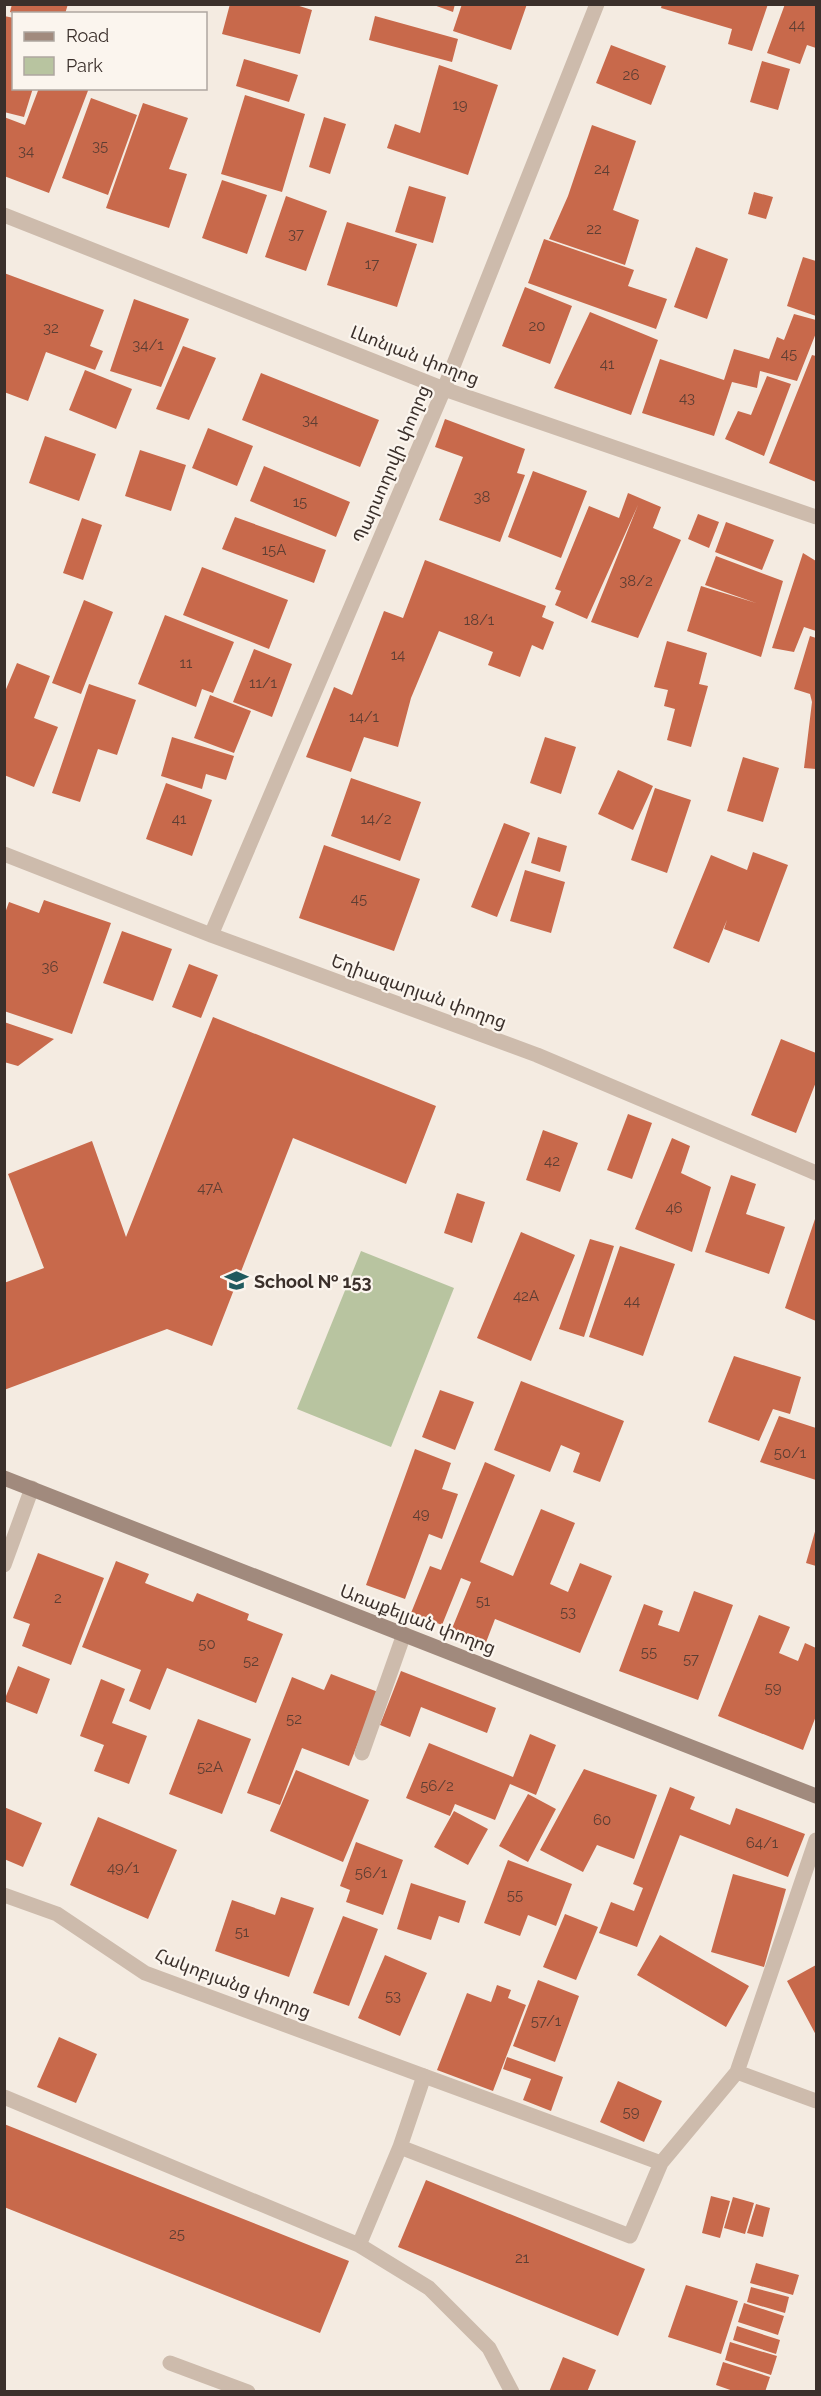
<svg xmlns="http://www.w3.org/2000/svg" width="821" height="2396" viewBox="0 0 821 2396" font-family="Raleway,'Noto Sans Armenian',sans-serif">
	<rect width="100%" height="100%" fill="#f4ebe1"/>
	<path fill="#b8c4a0" d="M361 1251 454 1288 391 1447 297 1409Z"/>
	<path fill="#c8694b" d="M12 4H68L65 14H16L10 12Z
		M230 4H293L312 10 300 54 222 34Z
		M431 4H455L453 12Z
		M462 4H527L511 50 453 31Z
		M662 4H768L752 51 728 44 732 29 661 8Z
		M785 4H816V48L807 45 800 64 767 53Z
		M4 16 14 18V88H33L24 117 4 112Z
		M375 16 458 39 452 62 369 40Z
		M611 45 666 66 651 105 596 83Z
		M244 59 298 75 289 102 236 86Z
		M762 61 790 69 778 110 750 102Z
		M439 65 498 85 468 175 387 148 395 124 420 133Z
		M39 88H89L49 193 4 176V117L25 125Z
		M245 95 305 114 282 192 221 174Z
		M91 98 137 115 108 195 62 178Z
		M143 103 188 118 169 169 187 174 169 228 106 208Z
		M324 117 346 124 330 174 309 167Z
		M592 125 636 141 613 210 639 220 625 265 549 239 568 196Z
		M222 180 267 195 247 254 202 238Z
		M409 186 446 197 433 243 395 232Z
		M754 192 773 197 766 219 748 214Z
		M286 196 327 211 306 271 265 257Z
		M347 222 417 244 397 307 327 285Z
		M544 239 634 270 628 286 667 299 656 329 528 283Z
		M696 247 728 259 707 319 674 307Z
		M803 257 816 261V316L787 306Z
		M4 273 104 310 90 346 103 351 95 370 46 352 28 401 4 392Z
		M525 287 572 306 550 364 502 346Z
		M134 299 189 319 161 387 110 371Z
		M590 312 658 340 631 415 554 388Z
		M794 314 816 320V333L797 381 760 371 757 388 732 382 714 436 642 413 660 359 724 380 734 349 769 359 777 337 784 340Z
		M183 346 216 358 189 420 156 409Z
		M812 355 816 356V482L769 463Z
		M85 370 132 389 116 429 69 410Z
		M261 373 379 420 360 467 242 420Z
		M767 376 791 384 764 456 725 439 738 411 751 415Z
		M445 419 525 449 517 473 525 475 500 542 439 520 463 457 435 447Z
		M208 428 253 446 237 486 192 468Z
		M45 436 96 454 79 501 29 483Z
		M140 450 186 465 171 511 125 496Z
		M264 466 350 502 336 537 250 501Z
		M533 471 587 491 561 558 508 537Z
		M628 493 661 507 653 528 681 540 638 638 591 622 638 505 587 619 555 605 561 591 555 589 589 506 619 518Z
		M698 514 719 522 709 548 688 539Z
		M235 517 326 550 314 583 222 549Z
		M82 518 102 525 83 580 63 573Z
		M726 522 774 540 762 570 715 552Z
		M803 553 816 561V631L804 627 794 652 772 648Z
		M716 556 783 581 761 657 687 631 701 586 756 603 705 585Z
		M425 560 546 606 542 617 554 622 543 650 532 645 520 677 488 665 493 652 439 631 411 698 398 747 364 737 351 772 306 757 334 687 352 695 384 611 403 618Z
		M202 567 288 600 269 649 183 615Z
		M84 600 113 612 81 694 52 683Z
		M165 615 234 642 213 693 202 689 196 707 138 684Z
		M810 636 816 638V769L804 768 812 702 810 694 794 689Z
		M667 641 707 653 699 684 708 686 691 747 667 740 675 709 664 706 668 690 654 687Z
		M254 649 292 664 272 717 233 702Z
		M17 663 50 676 34 718 58 727 34 787 4 775V694Z
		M89 684 136 700 117 755 98 749 80 802 52 793Z
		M210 695 251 711 234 753 194 738Z
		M172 737 234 756 226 780 206 774 202 789 161 776Z
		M545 737 576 747 561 794 530 783Z
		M743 757 779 768 763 822 727 811Z
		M618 770 653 786 633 830 598 814Z
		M351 778 421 802 400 861 331 836Z
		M166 783 212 800 192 856 146 839Z
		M655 788 691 800 667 873 631 860Z
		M504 823 530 833 497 917 471 907Z
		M538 837 567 846 560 872 531 863Z
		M324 845 420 879 394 951 299 918Z
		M753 852 788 865 759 942 724 929 727 920 709 963 673 948 711 855 747 870Z
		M525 870 565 882 551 933 510 921Z
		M44 900 111 923 72 1034 4 1011V916L9 902 39 913Z
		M122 931 172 949 153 1001 103 983Z
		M189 964 218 975 201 1018 172 1007Z
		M213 1017 436 1106 406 1184 293 1138 212 1346 167 1329 4 1390V1283L44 1268 8 1174 92 1141 126 1237Z
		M4 1022 54 1039 18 1066 4 1062Z
		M781 1039 816 1053V1082L796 1133 751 1115Z
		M628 1114 652 1123 632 1179 607 1170Z
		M543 1130 578 1143 560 1192 526 1180Z
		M672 1138 690 1146 681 1173 711 1187 692 1252 635 1229Z
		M731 1175 756 1184 746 1214 785 1227 769 1274 705 1252Z
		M457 1193 485 1202 472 1243 444 1233Z
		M816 1216V1321L785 1308Z
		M521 1232 575 1255 531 1361 477 1338Z
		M590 1239 614 1246 584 1337 559 1329Z
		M620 1246 675 1264 643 1356 589 1337Z
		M734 1356 801 1377 790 1414 773 1409 759 1441 708 1422Z
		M521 1381 624 1421 600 1482 573 1472 580 1453 561 1445 550 1472 494 1450Z
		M440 1390 474 1402 455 1450 422 1437Z
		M779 1416 816 1428V1480L760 1462Z
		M415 1449 451 1463 442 1489 458 1494 442 1539 429 1534 405 1599 366 1585Z
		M485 1462 515 1475 480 1562 513 1576 541 1509 575 1523 550 1584 568 1592 580 1563 612 1576 580 1653 495 1619 485 1645 451 1631 471 1582 461 1578 442 1625 411 1613 430 1566 441 1570Z
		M816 1528V1566L806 1563Z
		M38 1553 104 1578 71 1665 22 1646 30 1624 13 1618Z
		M116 1561 149 1574 145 1583 193 1602 197 1593 249 1614 247 1620 283 1634 256 1703 167 1668 150 1710 129 1701 141 1670 82 1647Z
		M694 1591 733 1605 698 1700 619 1671 644 1604 663 1611 658 1625 679 1632Z
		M759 1615 790 1627 779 1653 798 1661 805 1643 816 1648V1716L803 1750 718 1716Z
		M18 1666 50 1679 37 1714 4 1701Z
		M401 1671 496 1708 487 1733 421 1707 410 1737 380 1725Z
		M331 1674 378 1692 349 1766 302 1748 280 1805 247 1793 292 1677 324 1690Z
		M101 1679 125 1689 112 1723 147 1736 129 1784 94 1771 104 1745 80 1736Z
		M198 1719 251 1739 222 1814 169 1794Z
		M530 1734 556 1745 536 1795 510 1784 495 1820 455 1804 450 1816 406 1798 429 1743 513 1777Z
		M584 1769 657 1795 634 1859 597 1845 583 1872 540 1850Z
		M296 1770 369 1800 343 1862 270 1831Z
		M670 1787 695 1797 690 1809 730 1825 736 1808 805 1834 788 1877 680 1835 637 1947 599 1933 611 1902 634 1911 643 1888 633 1884Z
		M528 1794 556 1809 528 1862 499 1846Z
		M4 1807 42 1823 23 1867 4 1859Z
		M454 1811 488 1829 468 1865 434 1847Z
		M98 1817 177 1850 148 1919 70 1885Z
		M356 1842 403 1860 383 1915 346 1902 350 1890 340 1886Z
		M508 1860 572 1884 556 1926 528 1915 520 1936 484 1923Z
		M733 1874 786 1889 764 1967 711 1952Z
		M411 1883 466 1901 459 1923 439 1916 431 1940 397 1929Z
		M281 1897 314 1908 289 1977 215 1951 232 1900 275 1915Z
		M565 1914 598 1927 576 1980 543 1967Z
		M343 1916 378 1929 349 2006 313 1993Z
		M660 1935 749 1986 726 2027 637 1975Z
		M385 1955 427 1973 400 2036 358 2018Z
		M816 1965V2035L787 1981Z
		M538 1980 579 1996 555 2062 513 2046Z
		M497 1985 511 1990 508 1998 526 2005 493 2091 437 2070 467 1993 491 2002Z
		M59 2037 97 2054 76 2103 37 2087Z
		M507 2057 563 2077 551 2111 523 2100 531 2079 503 2069Z
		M618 2081 662 2101 644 2142 600 2122Z
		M4 2124 349 2261 320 2333 4 2207Z
		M426 2180 645 2269 618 2336 398 2247Z
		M711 2196 730 2201 720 2238 702 2233Z
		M733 2197 754 2203 745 2234 724 2228Z
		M756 2204 770 2208 763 2237 747 2233Z
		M756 2263 799 2275 793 2295 750 2283Z
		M686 2285 738 2301 721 2354 668 2337Z
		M751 2287 789 2297 785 2313 747 2302Z
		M744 2303 784 2316 778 2335 738 2322Z
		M737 2326 780 2340 776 2354 733 2340Z
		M730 2342 777 2356 771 2375 725 2360Z
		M563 2357 596 2370 587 2392H549Z
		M723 2362 770 2377 765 2392H736L716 2385Z"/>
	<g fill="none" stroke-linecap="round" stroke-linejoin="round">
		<path stroke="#cdbbac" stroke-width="15" d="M362 1753 404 1634
			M737 2072 816 1840
			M4 2097 359 2245 429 2288 489 2348 512 2392
			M661 2163 424 2076 400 2147 630 2236 661 2163 737 2072 816 2101
			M359 2245 400 2147
			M170 2363 248 2392"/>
		<path stroke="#cdbbac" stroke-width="15" d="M4 215 444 389 816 517
			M4 854 211 935 537 1055 816 1173
			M211 935 444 389 597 4
			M4 1565 32 1488
			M4 1895 57 1914 145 1973 424 2076"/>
		<path stroke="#a18a7d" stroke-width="15" d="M4 1478 816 1796"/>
	</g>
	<defs>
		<symbol id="school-bare" viewBox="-9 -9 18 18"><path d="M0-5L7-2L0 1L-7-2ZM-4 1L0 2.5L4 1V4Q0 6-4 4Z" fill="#1f5a5e" stroke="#fbf5ee" stroke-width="2.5" paint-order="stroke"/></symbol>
	</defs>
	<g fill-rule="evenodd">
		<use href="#school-bare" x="220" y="1264" width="33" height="33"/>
	</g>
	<g text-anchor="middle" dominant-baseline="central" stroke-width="4.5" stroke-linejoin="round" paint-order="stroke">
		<g font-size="15" fill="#5e3e33">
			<text x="797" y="25">44</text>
			<text x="631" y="75">26</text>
			<text x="460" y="105">19</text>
			<text x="100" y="146">35</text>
			<text x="26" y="151">34</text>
			<text x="602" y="169">24</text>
			<text x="594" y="229">22</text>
			<text x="296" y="234">37</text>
			<text x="372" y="264">17</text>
			<text x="537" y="326">20</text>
			<text x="51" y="328">32</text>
			<text x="148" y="345">34/1</text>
			<text x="789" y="354">45</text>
			<text x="607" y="364">41</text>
			<text x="687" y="398">43</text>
			<text x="310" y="420">34</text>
			<text x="482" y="497">38</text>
			<text x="300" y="502">15</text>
			<text x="274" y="550">15А</text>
			<text x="636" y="581">38/2</text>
			<text x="479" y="620">18/1</text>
			<text x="398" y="655">14</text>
			<text x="186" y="663">11</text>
			<text x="263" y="683">11/1</text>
			<text x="364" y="717">14/1</text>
			<text x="179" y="819">41</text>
			<text x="376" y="819">14/2</text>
			<text x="359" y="899">45</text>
			<text x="50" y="967">36</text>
			<text x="552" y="1161">42</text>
			<text x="210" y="1188">47A</text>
			<text x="674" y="1208">46</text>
			<text x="526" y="1296">42A</text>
			<text x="632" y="1301">44</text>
			<text x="790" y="1453">50/1</text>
			<text x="421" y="1514">49</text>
			<text x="58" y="1598">2</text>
			<text x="483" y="1601">51</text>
			<text x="568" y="1612">53</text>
			<text x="207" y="1644">50</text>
			<text x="649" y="1652">55</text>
			<text x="691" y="1659">57</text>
			<text x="251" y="1661">52</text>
			<text x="773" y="1688">59</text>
			<text x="294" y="1719">52</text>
			<text x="210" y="1767">52A</text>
			<text x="437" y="1786">56/2</text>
			<text x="602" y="1820">60</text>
			<text x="762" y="1843">64/1</text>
			<text x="123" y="1868">49/1</text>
			<text x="371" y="1873">56/1</text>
			<text x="515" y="1895">55</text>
			<text x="242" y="1932">51</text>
			<text x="393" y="1996">53</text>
			<text x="546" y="2021">57/1</text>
			<text x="631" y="2112">59</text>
			<text x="177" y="2234">25</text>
			<text x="522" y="2258">21</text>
		</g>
		<g font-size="18" fill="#3b302b" stroke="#fbf5ee">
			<text transform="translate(415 355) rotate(21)">Լևոնյան փողոց</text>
			<text transform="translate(391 464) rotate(-67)">Պարսողովի փողոց</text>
			<text transform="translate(419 991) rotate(20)">Եղիազարյան փողոց</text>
			<text transform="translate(418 1619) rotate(21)">Առաքելյան փողոց</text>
			<text transform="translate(233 1983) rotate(21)">Հակոբյանց փողոց</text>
		</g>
		<g font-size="18" font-weight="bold" fill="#3b302b" stroke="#fbf5ee" text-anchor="start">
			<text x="254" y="1281">School № 153</text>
		</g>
	</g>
	<rect width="821" height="2396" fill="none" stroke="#3b302b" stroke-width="12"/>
	<rect x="12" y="12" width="195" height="78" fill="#fbf5ee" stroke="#aea6a0" stroke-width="1.5"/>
	<rect x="24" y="32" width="30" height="9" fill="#a18a7d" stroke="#aea6a0" stroke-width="1.5"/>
	<text x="66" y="42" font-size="18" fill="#3b302b">Road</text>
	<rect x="24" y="57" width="30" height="18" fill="#b8c4a0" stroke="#aea6a0" stroke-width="1.5"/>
	<text x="66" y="72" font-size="18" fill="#3b302b">Park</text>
</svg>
